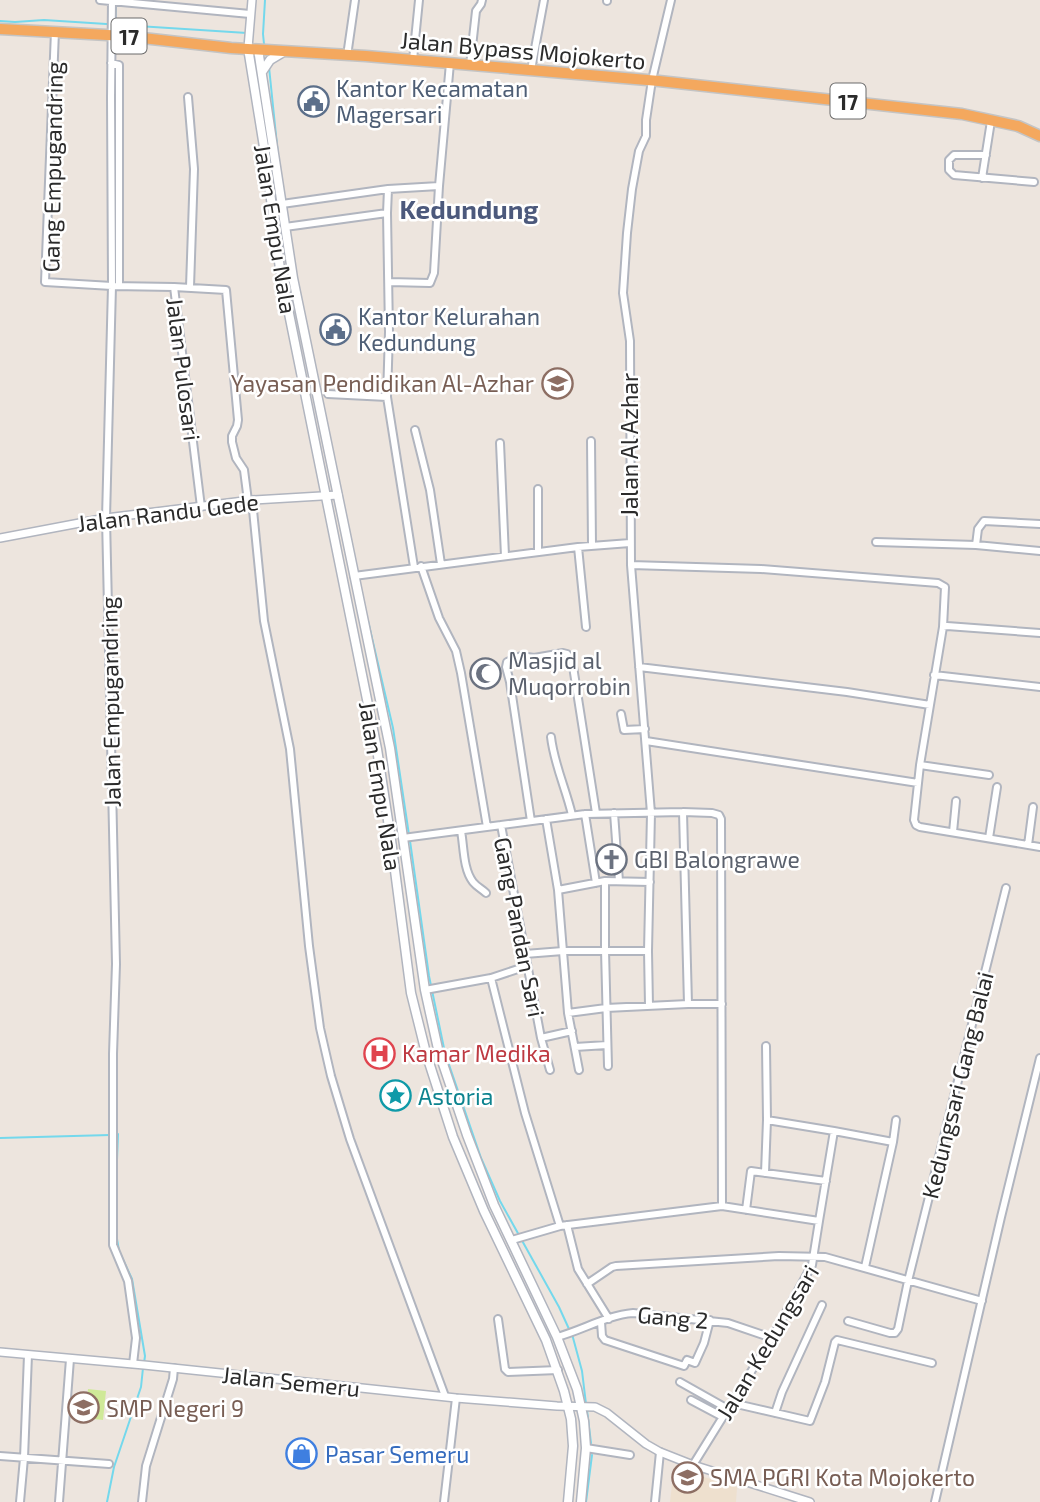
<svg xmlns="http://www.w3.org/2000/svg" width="1040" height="1502" viewBox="0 0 1040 1502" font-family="'Exo 2',sans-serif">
	<rect width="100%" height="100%" fill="#ede5de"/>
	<path fill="#eee0ce" d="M674 1468 737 1487 736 1502H670Z"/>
	<path fill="#cfe998" d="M88 1389 106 1391 103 1420 85 1418Z"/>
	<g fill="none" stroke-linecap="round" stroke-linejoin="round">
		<path stroke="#74d8ec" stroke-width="2" d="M0 21 15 22 44 20 247 33
			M115 24 116 5
			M264 44 263 34 265 0
			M269 67 278 155
			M368 621 393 728 409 835
			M410 841 429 976 445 1053 481 1158 500 1201 559 1307 569 1329
			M0 1138 110 1135
			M116 1185 118 1134
			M116 1233 119 1251 132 1279 145 1356 144 1363
			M572 1334 582 1371 586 1404
			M587 1410 591 1443
			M107 1502 114 1467 141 1387 143 1368
			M586 1502 592 1455"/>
		<defs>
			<path id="minor" d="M100 0 250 14
				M112 0 111 98 112 286 106 518 116 964 113 1054V1245L128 1281 136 1338 133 1364
				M607 1V0
				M55 31 45 282 112 286 174 287 201 507
				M347 56 355 0
				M413 60 419 0
				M111 63 119 65V286
				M470 65 476 11 481 4 482 0
				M531 70 544 0
				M188 97 194 169 190 287
				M986 155H954L949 160V170L954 175 1034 182
				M982 178 991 121
				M282 204 388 189
				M285 227 387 213
				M389 282 430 283 434 273 439 186 450 63
				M174 287 226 290 238 420 237 426 232 436V442L236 458 244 470 248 501
				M328 394 387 397
				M415 430 430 490 441 564
				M591 441 592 545
				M500 443 505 556
				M252 500 264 621 290 749 309 946 320 1028 331 1076 350 1139 445 1396
				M1040 524 984 521 978 529 976 545 1040 551
				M876 542 976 545
				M578 547 586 627
				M538 552V489
				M631 565 761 569 938 583 945 587 943 627
				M421 566 439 618 456 651 461 673 487 827
				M414 567 387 397 389 332 387 213 388 189 439 186
				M354 576 578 547 630 543
				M1040 633 947 626 943 627 920 765 914 820 916 825 920 827 1040 847
				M639 667 847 692 930 705
				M934 675 1040 687
				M621 714 624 730 645 729
				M551 737C554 764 566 789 572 815
				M646 741 918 783
				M920 765 989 775
				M614 813 619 881
				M585 814 596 883
				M546 819 558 890 568 1013 579 1070
				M531 821 510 682 506 667 507 662 521 656 534 658 563 653 567 654 572 660 596 813
				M501 825 541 1038 550 1070
				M461 831C464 847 463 869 473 882 477 887 482 889 486 893
				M953 832 956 801
				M403 838 585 814 683 812 712 813 719 815 721 819 722 1206
				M989 838 997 787
				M1028 845 1033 807
				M605 881V950L608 1066
				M558 890 605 881 650 882
				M525 954 563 951H648
				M491 978 525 1113 560 1226
				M425 990 491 978 527 966
				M688 1004H722
				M649 1006 648 951 651 813 631 565 630 341 623 293 627 233 632 189 639 151 646 136V120L652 80 671 0
				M568 1013 606 1008 688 1004 683 812
				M541 1038 572 1031
				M575 1047 607 1045
				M767 1120 834 1131 819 1221
				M834 1131 893 1142
				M765 1173 767 1120 766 1046
				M746 1210 751 1171 826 1181
				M567 1225 578 1269 609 1319
				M512 1240 560 1226 722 1206 819 1221 812 1265 772 1338 693 1465
				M865 1267 893 1142 896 1120
				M587 1284 612 1267 616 1266 779 1256 825 1257 982 1301
				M498 1319 505 1369 508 1372 558 1370
				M848 1321 890 1333H895L898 1329 908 1281 1006 888
				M601 1322 602 1336 605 1340 684 1366 687 1360 695 1363 704 1343 710 1320
				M557 1337C583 1330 607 1315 633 1313L728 1323 772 1338
				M680 1382 728 1409
				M691 1400 723 1417
				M732 1403 810 1421 825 1382 835 1342 837 1340 932 1363
				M775 1413 782 1392 822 1305
				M586 1448 630 1455
				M0 1456 109 1464
				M20 1502 24 1458 28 1355
				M59 1502 70 1359
				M142 1502 146 1466 173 1379 174 1368
				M444 1502 456 1398
				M655 1502 660 1452
				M935 1502 1001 1217 1040 1058"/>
			<path id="tertiary" d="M248 48 252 0
				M0 538 106 518 252 500 338 495
				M0 1352 144 1365 456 1398 557 1406 595 1407 607 1413 646 1444 660 1452 693 1465 810 1502"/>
			<path id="secondary" d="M248 48 265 153 280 269 377 749 391 840 411 993 426 1053 453 1137 484 1211 546 1340 564 1391 571 1419 573 1446 568 1502
				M258 49 293 278 390 748 425 990 438 1049 467 1135 494 1205 557 1337 577 1389 584 1421 586 1448 581 1502
				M262 72 270 60 285 51"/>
			<path id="trunk" d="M0 29 125 36 231 48 366 56 659 81 962 114 1018 126 1040 136"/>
		</defs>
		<use href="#minor" stroke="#b1b5bf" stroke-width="10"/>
		<use href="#tertiary" stroke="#b1b5bf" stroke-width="10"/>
		<use href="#secondary" stroke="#b1b5bf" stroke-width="11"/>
		<use href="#trunk" stroke="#c4c4c4" stroke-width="13"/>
		<use href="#minor" stroke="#fff" stroke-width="6"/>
		<use href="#tertiary" stroke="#fff" stroke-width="7"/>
		<use href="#secondary" stroke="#fff" stroke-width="8"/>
		<use href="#trunk" stroke="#f4a85e" stroke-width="10"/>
	</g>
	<defs>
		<symbol id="civic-ring" viewBox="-11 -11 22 22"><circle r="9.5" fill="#fff" stroke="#5c6f8a" stroke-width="1.5"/><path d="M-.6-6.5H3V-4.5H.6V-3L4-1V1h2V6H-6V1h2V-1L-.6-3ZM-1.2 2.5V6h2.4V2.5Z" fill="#5c6f8a"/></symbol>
		<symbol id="school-ring" viewBox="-11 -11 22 22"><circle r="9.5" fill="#fff" stroke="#8d6e63" stroke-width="1.5"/><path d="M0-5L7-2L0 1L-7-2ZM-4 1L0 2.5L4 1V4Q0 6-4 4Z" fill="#8d6e63"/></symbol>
		<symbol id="mosque-ring" viewBox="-11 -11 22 22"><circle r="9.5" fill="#fff" stroke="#6b7280" stroke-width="1.5"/><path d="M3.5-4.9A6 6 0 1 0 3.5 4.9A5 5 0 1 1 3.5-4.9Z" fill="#6b7280"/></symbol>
		<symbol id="church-ring" viewBox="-11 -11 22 22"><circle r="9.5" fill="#fff" stroke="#6b7280" stroke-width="1.5"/><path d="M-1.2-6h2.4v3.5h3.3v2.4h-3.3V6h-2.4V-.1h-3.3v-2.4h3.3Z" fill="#6b7280"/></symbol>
		<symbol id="hospital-ring" viewBox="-11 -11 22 22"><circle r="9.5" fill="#fff" stroke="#e0444e" stroke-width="1.5"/><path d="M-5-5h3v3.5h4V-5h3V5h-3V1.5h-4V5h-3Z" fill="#e0444e"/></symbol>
		<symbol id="sight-ring" viewBox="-11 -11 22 22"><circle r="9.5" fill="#fff" stroke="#0f9aa8" stroke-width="1.5"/><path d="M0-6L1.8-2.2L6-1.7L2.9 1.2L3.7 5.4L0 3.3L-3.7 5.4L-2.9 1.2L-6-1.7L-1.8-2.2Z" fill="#0f9aa8"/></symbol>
		<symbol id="shop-ring" viewBox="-11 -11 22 22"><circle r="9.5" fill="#fff" stroke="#3f7fe0" stroke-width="1.5"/><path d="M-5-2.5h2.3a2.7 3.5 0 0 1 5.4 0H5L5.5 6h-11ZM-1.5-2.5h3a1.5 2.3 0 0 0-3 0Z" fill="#3f7fe0"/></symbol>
	</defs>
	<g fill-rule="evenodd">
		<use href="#civic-ring" x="296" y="84" width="35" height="35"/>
		<use href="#civic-ring" x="318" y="312" width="35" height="35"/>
		<use href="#school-ring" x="540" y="366" width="35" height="35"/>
		<use href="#mosque-ring" x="468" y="656" width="35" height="35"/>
		<use href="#church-ring" x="594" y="842" width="35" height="35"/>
		<use href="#hospital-ring" x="362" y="1036" width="35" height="35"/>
		<use href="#sight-ring" x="378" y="1078" width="35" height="35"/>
		<use href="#school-ring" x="66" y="1390" width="35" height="35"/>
		<use href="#shop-ring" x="284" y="1436" width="35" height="35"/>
		<use href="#school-ring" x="670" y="1460" width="35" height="35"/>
	</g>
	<g text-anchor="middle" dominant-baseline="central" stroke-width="5" stroke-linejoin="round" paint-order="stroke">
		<g fill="#fff" stroke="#6b6b6b" stroke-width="2">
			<rect x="111.5" y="18.5" width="35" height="35" rx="5"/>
			<rect x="830.5" y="83.5" width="35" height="35" rx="5"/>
		</g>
		<g font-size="21" font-weight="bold" fill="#2b2b2b">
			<text x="129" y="36">17</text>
			<text x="848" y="101">17</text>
		</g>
		<g font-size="23" fill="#2b2b2b" stroke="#fff">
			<text transform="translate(523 50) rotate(5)">Jalan Bypass Mojokerto</text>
			<text transform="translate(52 167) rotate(-89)">Gang Empugandring</text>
			<text transform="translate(276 229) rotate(81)">Jalan Empu Nala</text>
			<text transform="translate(184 369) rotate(83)">Jalan Pulosari</text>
			<text transform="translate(629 445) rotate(-90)">Jalan Al Azhar</text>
			<text transform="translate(168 512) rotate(-7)">Jalan Randu Gede</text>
			<text transform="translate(110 702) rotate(-91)">Jalan Empugandring</text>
			<text transform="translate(381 786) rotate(81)">Jalan Empu Nala</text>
			<text transform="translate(520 927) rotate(79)">Gang Pandan Sari</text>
			<text transform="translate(957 1085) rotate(-76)">Kedungsari Gang Balai</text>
			<text transform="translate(673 1317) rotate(5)">Gang 2</text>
			<text transform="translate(767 1342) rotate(-59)">Jalan Kedungsari</text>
			<text transform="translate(291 1381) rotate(6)">Jalan Semeru</text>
		</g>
		<g font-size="23" fill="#4e5e75" stroke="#fff" text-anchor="start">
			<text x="336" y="88">Kantor Kecamatan<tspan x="336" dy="26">Magersari</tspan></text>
			<text x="358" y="316">Kantor Kelurahan<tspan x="358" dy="26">Kedundung</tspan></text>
		</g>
		<g font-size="23" fill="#785e54" stroke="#fff" text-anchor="start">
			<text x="534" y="383" text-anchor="end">Yayasan Pendidikan Al-Azhar</text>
			<text x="106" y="1408">SMP Negeri 9</text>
			<text x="710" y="1477">SMA PGRI Kota Mojokerto</text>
		</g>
		<g font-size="23" fill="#5b616d" stroke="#fff" text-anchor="start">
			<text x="508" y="660">Masjid al<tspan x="508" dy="26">Muqorrobin</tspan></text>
			<text x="634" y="859">GBI Balongrawe</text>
		</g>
		<g font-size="23" fill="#be3a42" stroke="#fff" text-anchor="start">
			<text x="402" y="1053">Kamar Medika</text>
		</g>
		<g font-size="23" fill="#0d838f" stroke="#fff" text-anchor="start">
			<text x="418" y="1096">Astoria</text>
		</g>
		<g font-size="23" fill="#366cbe" stroke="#fff" text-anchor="start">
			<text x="325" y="1454">Pasar Semeru</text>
		</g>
		<g font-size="26" font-weight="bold" fill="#4c597c" stroke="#fff">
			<text x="469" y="208">Kedundung</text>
		</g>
	</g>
</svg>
